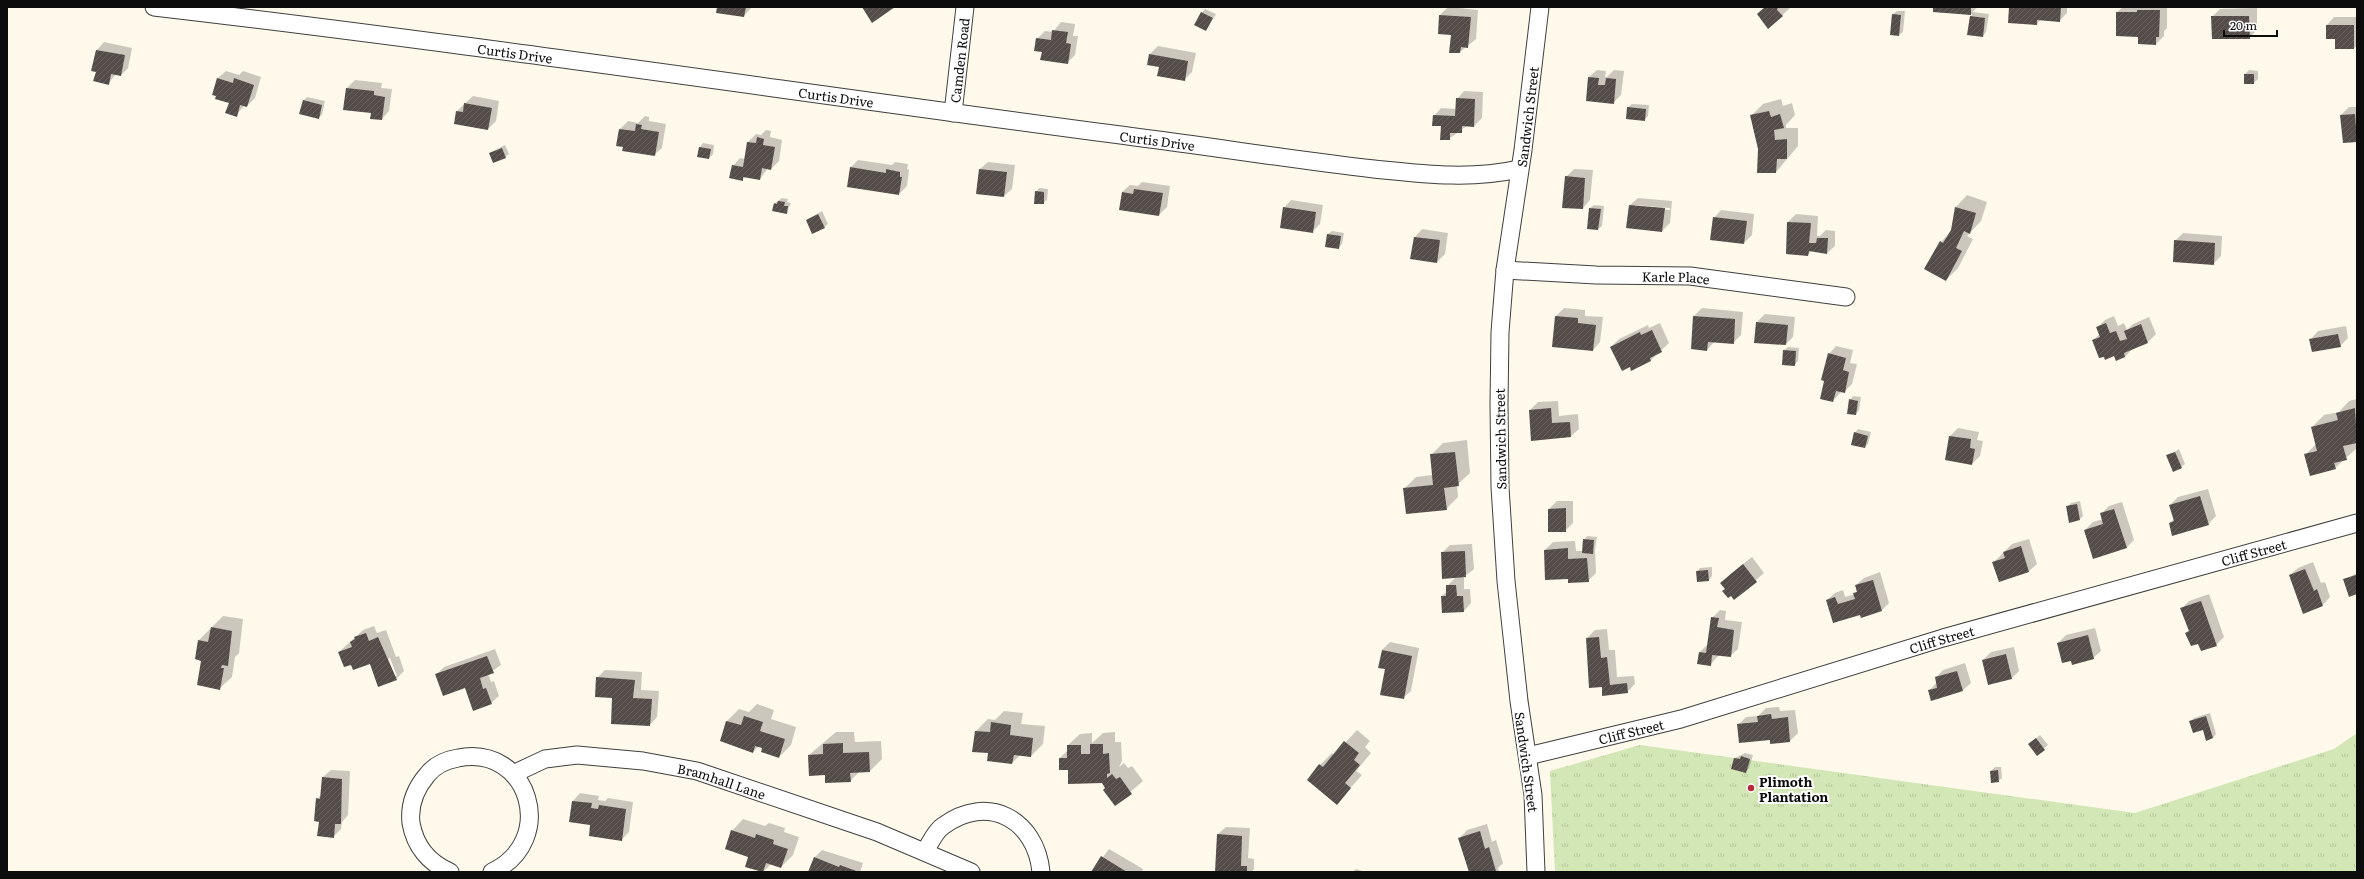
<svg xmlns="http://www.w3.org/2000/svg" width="2364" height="879" viewBox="0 0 2364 879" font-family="Literata,serif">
	<defs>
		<pattern id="grass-tufts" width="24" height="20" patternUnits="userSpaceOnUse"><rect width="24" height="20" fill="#d3e7b6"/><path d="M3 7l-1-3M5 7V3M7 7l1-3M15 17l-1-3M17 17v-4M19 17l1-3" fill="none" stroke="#b4c59b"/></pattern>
		<pattern id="building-hatch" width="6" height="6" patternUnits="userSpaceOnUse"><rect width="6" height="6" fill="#544c49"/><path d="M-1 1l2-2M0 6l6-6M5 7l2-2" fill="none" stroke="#68615f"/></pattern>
	</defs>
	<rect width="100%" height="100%" fill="#fef9eb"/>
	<path fill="url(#grass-tufts)" d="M2357 733V872H1555L1550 771 1640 745 2135 813 2334 749Z"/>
	<path fill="#0003" fill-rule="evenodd" d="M718 7H752L744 16Z
		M1448 7 1478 10 1476 39 1460 52 1440 15Z
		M1765 7H1789L1790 8 1768 28Z
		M1934 7H1978L1972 12 1989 14 1986 32 1983 36 1968 34 1972 14 1934 12Z
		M2010 7H2067V13L2059 21 2041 19 2037 24Z
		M2123 7H2167V28L2164 31V36L2156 44 2139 36 2117 12Z
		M2257 8V30L2249 38 2212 17 2220 9Z
		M1205 9 1216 14 1206 30 1202 13Z
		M1897 11H1905L1903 32 1899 35 1891 34 1893 14Z
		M2334 17H2357V46L2354 48H2336V38L2327 25Z
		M1061 22 1075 24 1073 36H1078L1075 55 1067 63 1043 51 1037 39 1045 31 1053 32Z
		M104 42 132 48 128 68 121 75 116 74 108 84 97 72V50Z
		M1158 46 1196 53 1192 72 1184 80 1160 66 1149 64 1150 54Z
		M1597 70 1606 71 1605 77H1607L1614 70 1624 71 1621 95 1613 103 1589 77Z
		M2249 70 2258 71V79L2254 83H2245V74Z
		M226 71 239 75 243 71 261 77 255 98 247 106 245 105 236 115 218 78Z
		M355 80 382 83 381 88 392 89 389 111 382 119 372 112 344 109 347 88Z
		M1464 91 1483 92 1482 118 1474 126 1468 125 1449 139 1442 125 1434 116 1441 108 1456 109 1457 99Z
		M473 96 499 101 496 121 488 129 457 111Z
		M307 97 325 101 322 115 318 118 304 100Z
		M1781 99 1783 106 1792 103 1795 115 1786 125V128H1798V146L1776 172 1759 149 1751 116 1763 104Z
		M1632 104 1649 105 1648 116 1644 120 1628 107Z
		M2349 107H2357V141L2341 115Z
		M645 116 649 117V121L666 124 662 148 654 155 624 146 620 129 628 121 638 123Z
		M766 130 771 131 770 137 782 140 779 161 771 169 768 168 760 179 745 177 742 180 733 166 740 158 745 159 748 142 756 134 761 135Z
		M703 143 714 145 713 154 709 158 698 156 700 147Z
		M505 145 509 154 505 157 490 153Z
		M858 160 892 165 895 162 908 164 907 169 909 170 907 186 899 194 850 168Z
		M988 162 1015 165 1012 189 1004 196 980 169Z
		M1574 169 1593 170 1590 200 1583 208 1566 177Z
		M1142 182 1170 186 1167 207 1159 215 1122 192 1130 185 1138 186Z
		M1039 188 1048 189 1047 200 1043 203 1036 192Z
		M1967 195 1987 202 1981 221 1967 236 1973 239 1958 268 1946 280 1941 242 1952 230 1956 207Z
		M782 198 788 199 787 202 791 203 786 213 775 203Z
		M1638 198 1672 201 1670 223 1662 231 1630 205ZM1635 205 1670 208V210L1635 207Z
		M1291 200 1323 205 1320 224 1312 232 1284 208Z
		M1594 205 1604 206 1602 226 1598 229 1590 208Z
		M1721 210 1754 214 1752 235 1744 243 1714 218Z
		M822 211 828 224 824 227 807 220Z
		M1796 214 1818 216 1817 236H1820L1826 230 1835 231V246L1827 253 1812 250 1808 255 1788 222Z
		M1422 229 1448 233 1445 254 1437 262 1412 258 1415 237Z
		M1332 231 1344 233 1342 244 1338 248 1328 234Z
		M2183 233 2222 236 2221 256 2213 264 2175 241Z
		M1564 308 1585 310V316L1603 317 1600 342 1593 350 1553 346 1556 316Z
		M1702 308 1743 312 1741 335 1733 343 1715 341 1707 350 1694 316Z
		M1765 314 1795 317 1793 337 1786 344 1757 322Z
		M2114 316 2118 326 2124 323 2127 330 2133 324 2149 317 2156 334 2148 342 2133 348 2125 357 2115 355 2093 340 2100 334 2097 328 2105 320Z
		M1660 323 1669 343 1651 360 1632 369 1611 347 1619 339 1648 325 1649 328Z
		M2346 326 2348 338 2340 346 2311 339 2318 331Z
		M1836 346 1853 350 1850 363 1857 364 1852 384 1844 392H1841L1833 401 1829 354Z
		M1788 347 1799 348 1798 361 1794 365 1784 350Z
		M1853 396 1861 397 1859 410 1856 414 1850 400Z
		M2357 399V448L2335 468 2305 455 2316 444 2312 427 2324 415 2339 412 2349 401Z
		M1558 401 1559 416 1578 414 1579 429 1571 436 1532 440 1530 410 1538 402Z
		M1958 428 1979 432 1977 440 1983 441 1980 456 1972 464 1946 459 1950 436Z
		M1858 429 1871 432 1868 444 1865 447 1855 433Z
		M1467 440 1470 473 1457 485 1458 497 1446 509 1404 489 1416 477 1433 475 1431 455 1443 443Z
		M2179 449 2185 464 2174 471 2168 456Z
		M2208 489 2216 516 2208 524 2170 523 2174 519 2170 505 2178 497Z
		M1557 501H1573V523L1565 531 1549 509Z
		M2080 501 2083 516 2080 519 2067 507 2071 503Z
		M2122 502 2134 540 2126 548 2085 530 2093 522 2103 519 2101 514 2109 506Z
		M1587 536 1597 537 1595 550 1596 573 1588 581 1569 578 1545 550 1553 542 1575 541 1576 551H1583L1584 540Z
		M2029 539 2037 564 2029 571 1994 562 2012 544Z
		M1472 544 1474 569 1464 577V589H1470L1471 603 1464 611 1442 596 1447 591V586L1456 577 1442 553 1450 545Z
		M1752 557 1764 573 1734 599 1726 588 1729 575Z
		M2313 562 2321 583 2325 582 2330 597 2323 605 2290 575 2298 568Z
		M1712 567V576L1709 580 1697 572 1700 568Z
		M1880 572 1889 603 1882 610 1861 613 1827 600 1835 593 1843 590 1845 597 1855 594 1857 591 1856 585 1864 578Z
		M2357 573V593L2349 595 2344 580Z
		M2209 594 2224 637 2216 645 2199 642 2187 633 2190 630 2182 608 2189 601Z
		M1720 610 1726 611 1725 620 1742 622 1738 649 1730 656 1719 655 1710 665 1700 652 1708 644 1712 618Z
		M223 616 243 619 239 653 235 657 232 677 220 688 199 640Z
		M374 626 377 633 386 630 396 657 399 656 404 671 396 679 370 663H351L339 652 363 630ZM390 658 397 676H395L388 659Z
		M2095 628 2101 651 2093 658 2058 643 2066 635Z
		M1607 629 1609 650H1615L1617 677 1634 676 1635 684 1627 692 1602 686 1587 638 1595 630Z
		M1390 642 1419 648 1411 691 1403 698 1386 668 1382 650Z
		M2014 647 2019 671 2012 678 1983 660 1991 652Z
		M495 649 501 665 488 674 491 682 494 681 499 696 491 703 466 687 436 675 444 667Z
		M1965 663 1971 683 1963 690 1932 700 1929 691 1937 682 1936 677 1943 670Z
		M605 670 642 672 641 690 659 691 657 717 650 725 613 698 597 678Z
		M757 704 774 710 771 719 796 727 791 745 779 757 759 746 753 752 721 740 727 721 739 709 749 712Z
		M1779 707 1780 711 1795 710 1798 733 1790 741 1771 743V739L1738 725 1746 717 1758 716 1766 708Z
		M1004 711 1023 713 1021 724 1045 726 1043 744 1031 756 1021 754 1012 763 989 753 976 731 988 719 995 720Z
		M2210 713 2216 734 2213 738 2203 729 2190 722 2194 718Z
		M1357 730 1370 741 1365 747 1371 753 1356 771 1362 775 1337 803 1320 765 1332 753 1334 755Z
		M836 732H854L855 742 881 741 882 759 870 771 859 772 850 781 826 774 809 755Z
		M1115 732V742H1121L1122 761 1119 767 1124 763 1128 768 1132 766 1143 781 1115 805 1102 782 1069 769 1060 758 1068 750V745L1080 734 1092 733V743L1103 733Z
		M2040 735 2048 745 2037 754 2033 741Z
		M1745 753 1753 755 1749 768 1746 772 1732 768 1735 758Z
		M1995 767H2001L2002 778 1998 781 1991 771Z
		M331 770 350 771 348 815 342 822 341 829 333 837 320 821 317 799 321 795 323 777Z
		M580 793 599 796 598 800 605 801 608 798 633 802 629 832 621 840 592 824 573 801Z
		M743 819 765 826 769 823 785 828 784 832 799 837 793 855 781 867 771 864 763 872 746 867 750 857 732 831Z
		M1487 824 1492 842 1496 840 1503 863 1498 868 1499 872H1470L1460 838 1467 830Z
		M1226 827 1250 828 1248 858 1254 859V869L1251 872H1216L1218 834Z
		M1109 849 1143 869 1142 872H1092Z
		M822 850 863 863 860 872H809L814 858Z
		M1356 869 1366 872H1352Z"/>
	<path fill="url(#building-hatch)" d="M717 7H746L744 17 716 13Z
		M862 7H895L872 23Z
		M1765 7H1778L1777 10 1783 16 1768 29 1757 14Z
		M1933 7H1971V15L1933 12Z
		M2009 7H2061L2060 22 2037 20V25L2008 23Z
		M2137 10H2160L2159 37H2156V45L2138 44V37L2116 36V12H2137Z
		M1201 12 1213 18 1206 31 1194 25Z
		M1892 14 1901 15 1899 36 1890 35Z
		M1439 15 1471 17 1468 48 1461 47 1460 53H1449L1451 35 1438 34Z
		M1970 16 1985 18 1983 37 1967 35Z
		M2211 16H2249L2250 39H2212Z
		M2326 25H2354V49H2335V39H2326Z
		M1052 30 1068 32 1066 43 1071 44 1068 64 1040 60 1042 52 1034 51 1036 38 1051 40Z
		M96 50 125 55 121 76 111 74 109 85 93 81 96 72 91 71Z
		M1149 54 1188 61 1185 81 1157 76 1159 67 1147 65Z
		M2244 74H2254V84H2244Z
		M1588 77 1599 78 1598 85H1605L1606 78 1616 79 1614 104 1586 101Z
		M217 78 233 83 234 78 254 85 247 107 240 105 237 117 225 113 229 103 215 99 216 96 212 95Z
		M346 88 374 91V95L385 97 382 120 370 119 371 113 343 110Z
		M1456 98 1475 99 1474 127 1462 126V133H1450V140H1440L1441 126H1432L1433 115 1455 116Z
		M303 100 322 105 319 119 299 114Z
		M464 103 492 108 488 130 454 124 456 111 463 112Z
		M1627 107 1646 109 1645 121 1626 119Z
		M1769 111 1771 117 1780 114 1784 128 1774 130 1775 140 1787 139V159H1777L1776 173H1757L1758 149 1750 115Z
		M2355 114 2357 142 2343 143 2340 115Z
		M636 124 642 125 641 129 659 132 655 156 622 151 623 147 616 146 619 129 635 131Z
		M757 137 764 139 763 145 775 147 771 170 762 168 760 180 743 177V181L729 178 732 165 743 167 747 142 756 143Z
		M699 147 711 149 709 159 697 157Z
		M502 148 506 158 493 163 489 153Z
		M850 167 886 173V169L900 172V177H902L899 195 847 187Z
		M979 169 1007 172 1004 197 976 194Z
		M1565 176 1585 178 1583 209 1562 208Z
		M1134 189 1163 193 1159 216 1119 210 1122 192 1133 194Z
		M1035 191 1044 192V204H1034Z
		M778 201 785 202 784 206H788L787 214 772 211 774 203 777 204Z
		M1629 205 1665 208 1662 232 1626 228Z
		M1283 207 1316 212 1313 233 1280 228Z
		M1955 207 1976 213 1970 234 1964 231 1956 248 1962 251 1946 281 1924 269 1940 241 1943 243 1951 230Z
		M1589 208 1601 209 1598 230 1587 229Z
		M818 214 825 228 812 234 806 220Z
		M1713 217 1747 221 1744 244 1710 240Z
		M1787 222 1811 223 1809 243H1816L1817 238H1828L1827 254 1809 251 1808 256 1786 254Z
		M1327 234 1341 236 1339 249 1325 247Z
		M1414 237 1440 240 1437 263 1410 259Z
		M2174 240 2215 243 2214 265 2173 262Z
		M1555 316 1578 318V323L1596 325 1593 351 1552 347Z
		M1693 316 1735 319 1734 344 1708 342 1707 351 1691 349Z
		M1756 322 1788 325 1786 345 1754 343Z
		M2106 323 2110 333 2116 331 2120 341 2127 339 2124 331 2141 324 2148 343 2124 353 2125 357 2116 361 2114 356 2105 360 2104 357 2099 358 2092 340 2100 337 2096 327Z
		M1652 330 1662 352 1650 358 1651 361 1631 371 1630 367 1622 371 1610 347 1640 332 1641 335Z
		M2338 334 2341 347 2312 352 2309 339Z
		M1783 350 1796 351 1795 366 1782 365Z
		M1828 353 1846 358 1843 370 1849 372 1845 393 1836 391 1833 402 1820 399 1824 381 1821 380Z
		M1849 399 1858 401 1856 415 1847 414Z
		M1551 408 1552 423 1570 422 1571 437 1531 441 1529 410Z
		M2355 408 2357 443 2343 446 2347 460 2334 463 2336 469 2310 476 2304 454 2317 451 2311 427 2338 420 2336 413Z
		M1854 432 1868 436 1865 448 1851 445Z
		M1949 436 1971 439 1970 448 1975 449 1972 465 1945 460Z
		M1455 452 1459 486 1444 488 1447 510 1406 514 1403 488 1433 485 1430 454Z
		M2175 452 2182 468 2173 472 2166 455Z
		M2200 496 2209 525 2172 536 2169 523 2174 521 2169 505Z
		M2077 504 2080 520 2069 523 2066 506Z
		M1566 508V532H1548V509Z
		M2114 509 2127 548 2093 559 2084 530 2103 524 2100 513Z
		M1583 539 1594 540 1593 554 1582 553Z
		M2021 546 2029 572 1999 582 1992 562 2005 558 2003 552Z
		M1568 548V559L1587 558 1589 582 1568 583V579L1545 580 1544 550Z
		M1465 551 1466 577 1442 579 1441 552Z
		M1743 564 1757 582 1734 600 1731 596 1728 598 1722 591 1725 589 1720 583Z
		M2305 569 2314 591 2317 589 2323 606 2303 614 2289 575Z
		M1708 570 1709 581 1697 582 1696 571Z
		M2356 575 2357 594 2349 597 2343 579Z
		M1873 580 1882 611 1861 618 1860 615 1833 623 1826 600 1835 597 1838 604 1855 599 1853 593 1857 592 1855 585Z
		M1446 585H1456L1457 596H1463L1464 612 1442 613 1441 596H1446Z
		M2201 601 2217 646 2201 651 2198 644 2191 646 2185 633 2189 631 2180 608Z
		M1711 617 1719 618 1717 627 1734 630 1731 657 1712 655 1711 666 1697 664 1699 652 1706 653Z
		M211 627 232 631 228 666 222 665 221 668H224L220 690 197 685 201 661 195 659 198 640 208 642Z
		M366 633 369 641 378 637 397 680 378 687 370 664 353 670 351 665 344 667 338 652 352 647 350 642 355 639 354 637Z
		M2088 635 2094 659 2072 665 2071 661 2062 663 2057 643Z
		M1599 637 1601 658 1607 657 1610 685 1627 683 1628 693 1602 696V687L1589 688 1586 638Z
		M1382 650 1412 656 1404 699 1380 695 1385 669 1378 668Z
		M2006 654 2012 679 1988 685 1982 660Z
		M487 656 494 673 480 678 483 689 486 688 492 704 473 711 465 688 443 696 435 674Z
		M1957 671 1963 691 1931 701 1928 690 1937 688 1935 677Z
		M596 677 635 680 633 698 652 699 650 726 611 724 612 698 595 697Z
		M1771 714 1772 719 1788 717 1790 742 1770 744V740L1739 743 1737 724 1758 722 1757 716Z
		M744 716 763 722 760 731 785 739 779 758 761 752 762 748 755 746 753 753 720 741 726 721 741 725Z
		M2206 716 2213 738 2206 741 2203 730 2193 733 2189 721Z
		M991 722 1011 725 1010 735 1033 738 1031 757 1014 755 1012 764 987 761 988 753 972 752 975 731 990 732Z
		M2036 738 2045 750 2037 756 2028 744Z
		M1344 741 1359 753 1354 760 1360 765 1345 783 1351 788 1337 805 1307 780 1319 764 1323 767Z
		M843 743V753L869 752 870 772 850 773 851 782 825 783V775L809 776 808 755 823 754V744Z
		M1090 744H1103V754L1109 753 1110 773 1107 774V778L1112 774 1116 779 1120 777 1132 794 1115 806 1103 790 1105 788 1102 783 1068 784V770H1059V758H1067V745H1081V754H1090Z
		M1741 756 1750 759 1746 773 1731 769 1734 758 1740 759Z
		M1998 770 1999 782 1991 783 1990 771Z
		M322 777 342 779 341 824H335L334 838 317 836 319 822 314 821 316 798 320 799Z
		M572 801 592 803 591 808 598 809 599 805 626 809 622 841 589 836 590 825 569 822Z
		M731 830 755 838 756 834 774 840 773 844 788 849 781 868 766 863 763 872 745 867 748 857 725 849Z
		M1480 831 1485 849 1489 847 1496 871 1469 872 1458 838Z
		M1217 834 1242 836 1241 866H1247V872H1215Z
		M1101 856 1127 872H1091Z
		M814 857 839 867 840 865 859 872H808Z"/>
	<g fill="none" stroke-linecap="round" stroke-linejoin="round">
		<defs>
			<g id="minor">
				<path id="s1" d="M154 7C481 45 807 94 1135 137 1215 147 1294 160 1374 169 1423 174 1470 180 1519 169"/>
				<path id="s2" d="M953 113 965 7"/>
				<path id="s3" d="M1505 270 1596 275 1690 276 1846 297"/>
				<path id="s4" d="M1528 756 1681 719 1943 638 2357 523"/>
				<path id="s5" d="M513 774 545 759 577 755 643 761 697 771 877 832 971 872"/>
				<path d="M925 851C930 844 935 831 943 826 987 793 1036 819 1041 872"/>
				<path d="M450 872C429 863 415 846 411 823 409 805 416 788 427 775 434 766 446 760 458 758 530 744 558 841 492 872"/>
				<path id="s6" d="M1536 872 1533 795 1519 701 1506 581 1500 487 1499 404 1500 332 1505 270 1523 150 1540 7"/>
			</g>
		</defs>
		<use href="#minor" stroke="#3f3f3f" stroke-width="19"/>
		<use href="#minor" stroke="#fff" stroke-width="17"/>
	</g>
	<circle fill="#b72839" stroke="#fff" stroke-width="1.5" cx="1751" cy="788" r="4"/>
	<g text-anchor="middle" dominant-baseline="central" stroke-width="4" stroke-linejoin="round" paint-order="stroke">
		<g font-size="13" fill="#0c0c0c" stroke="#fff">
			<text stroke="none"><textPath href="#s1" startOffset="364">Curtis Drive</textPath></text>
			<text stroke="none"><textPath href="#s2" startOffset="53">Camden Road</textPath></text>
			<text stroke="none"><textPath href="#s1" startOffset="688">Curtis Drive</textPath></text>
			<text stroke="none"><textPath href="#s6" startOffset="759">Sandwich Street</textPath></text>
			<text stroke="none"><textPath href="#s1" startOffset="1012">Curtis Drive</textPath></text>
			<text stroke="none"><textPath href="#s3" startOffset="171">Karle Place</textPath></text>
			<text transform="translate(1500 439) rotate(-91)">Sandwich Street</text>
			<text stroke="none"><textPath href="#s4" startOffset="754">Cliff Street</textPath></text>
			<text stroke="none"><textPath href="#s4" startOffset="430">Cliff Street</textPath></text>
			<text stroke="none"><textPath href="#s4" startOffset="106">Cliff Street</textPath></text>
			<text transform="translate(1527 762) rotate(82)">Sandwich Street</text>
			<text stroke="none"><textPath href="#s5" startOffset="215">Bramhall Lane</textPath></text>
		</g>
		<g font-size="13" font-weight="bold" fill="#0c0c0c" stroke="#fff" text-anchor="start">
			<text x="1759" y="781">Plimoth<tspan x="1759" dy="15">Plantation</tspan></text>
		</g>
	</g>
	<rect width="2364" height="879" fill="none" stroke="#0c0c0c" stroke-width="16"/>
	<path d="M2224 30v6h53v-6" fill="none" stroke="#0c0c0c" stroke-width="2"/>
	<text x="2230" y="30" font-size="12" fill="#0c0c0c" stroke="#ffffff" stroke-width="3" paint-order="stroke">20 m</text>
</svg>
